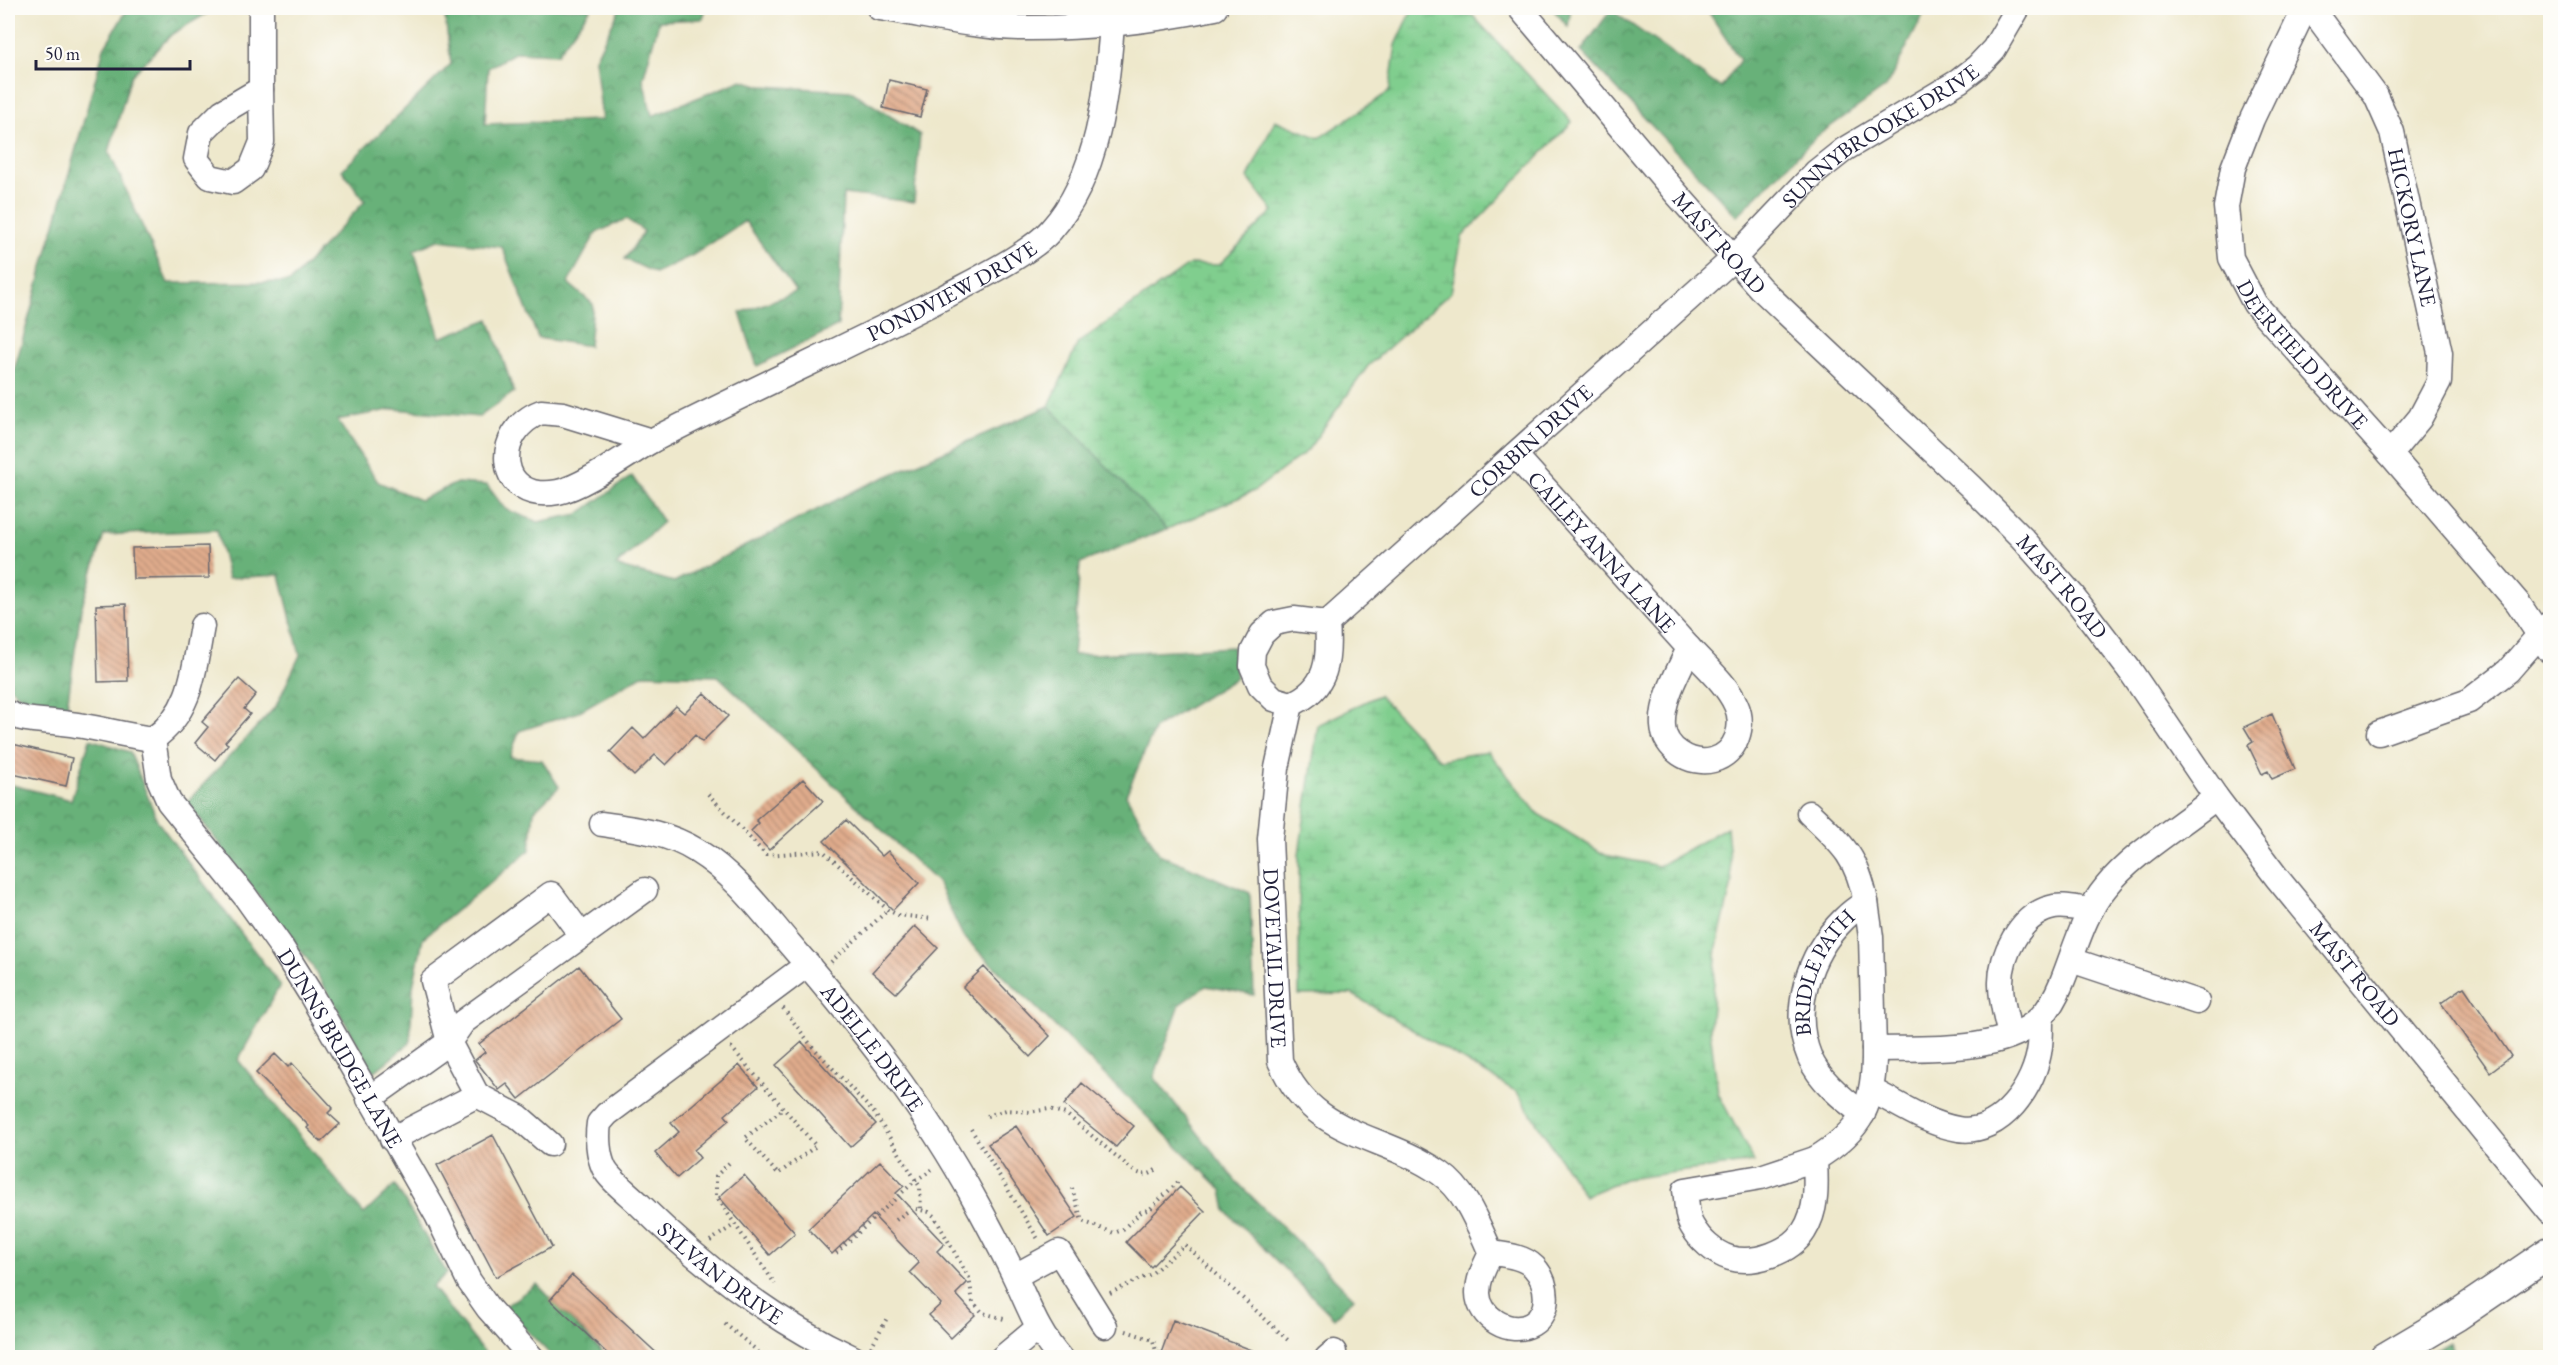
<svg xmlns="http://www.w3.org/2000/svg" width="2558" height="1365" viewBox="0 0 2558 1365" font-family="'EB Garamond',serif">
	<defs>
		<pattern id="forest-crowns" width="20" height="18" patternUnits="userSpaceOnUse" patternTransform="scale(1.5)"><rect width="20" height="18" fill="#68b179"/><path d="M2 6a3 3 0 1 1 6 0M12 15a3 3 0 1 1 6 0" fill="none" stroke="#559064"/></pattern>
		<pattern id="wetland-marsh" width="20" height="14" patternUnits="userSpaceOnUse" patternTransform="scale(1.5)"><rect width="20" height="14" fill="#80ce8e"/><path d="M1 5h8M5 5V1M11 12h8M15 12V8" fill="none" stroke="#6eb17b"/></pattern>
		<pattern id="building-back-hatch" width="6" height="6" patternUnits="userSpaceOnUse" patternTransform="scale(1.5)"><rect width="6" height="6" fill="#e0ac8c"/><path d="M-1 5l2 2M0 0l6 6M5-1l2 2" fill="none" stroke="#b58c74"/></pattern>
	</defs>
	<rect width="100%" height="100%" fill="#fdfcf7"/>
	<filter id="ink" filterUnits="userSpaceOnUse"><feTurbulence type="fractalNoise" baseFrequency=".0167" numOctaves="2"/><feDisplacementMap in="SourceGraphic" scale="12" xChannelSelector="R" yChannelSelector="G"/><feConvolveMatrix kernelMatrix="1 2 1 2 8 2 1 2 1" color-interpolation-filters="sRGB"/></filter>
	<filter id="wash" filterUnits="userSpaceOnUse"><feTurbulence type="fractalNoise" baseFrequency=".008" numOctaves="4" result="noise"/><feDisplacementMap in="SourceGraphic" scale="24" xChannelSelector="R" yChannelSelector="G"/><feGaussianBlur stdDeviation="1.35" result="paint"/><feColorMatrix in="noise" values="0 0 0 0 0 0 0 0 0 0 0 0 0 0 0 0 0 1.4 0 .05"/><feComposite in="paint" operator="in"/></filter>
	<g filter="url(#wash)">
		<rect width="100%" height="100%" fill="#eee8cc"/>
		<path fill="url(#forest-crowns)" stroke="#456a5a" stroke-width="1.5" d="M128 8H216L172 34 131 76 109 152 168 283 290 282 365 201 342 170 451 64 444 8H591L557 54 516 52 488 68 485 124 602 120 595 59 620 8H706L703 19 659 21 643 79 652 116 742 80 762 86 851 91 920 135 914 202 843 194 838 326 757 366 740 313 796 292 745 221 693 255 655 273 625 259 644 231 626 219 596 233 568 283 593 304 589 346 538 338 502 247 438 240 414 250 440 338 489 319 514 392 479 417 394 409 337 420 378 482 420 500 457 483 487 485 505 509 538 522 578 514 632 476 663 522 616 566 674 582 860 488 1049 406 1167 529 1080 563 1073 655 1233 647 1236 678 1155 728 1126 795 1159 854 1250 893 1254 995 1206 986 1180 1004 1154 1077 1235 1180 1354 1298 1334 1318 1226 1211 1222 1190 963 936 937 882 718 676 644 674 576 713 519 731 510 757 542 760 559 787 534 811 530 850 423 938 413 987 410 1043 374 1072 311 964 187 802 276 706 300 655 280 575 228 578 217 530 104 535 81 609 67 706 28 702 8 686V392L104 48Z
			M1552 8H1571L1568 27Z
			M1706 8H1927L1886 87 1817 136 1737 216 1581 51 1611 10 1721 88 1740 60Z
			M90 739 130 752 158 822 280 985 238 1060 364 1214 395 1185 447 1273 432 1287 488 1357 8 1358V784L71 800Z
			M537 1284 607 1357H553L504 1307Z
			M2449 1342 2456 1357H2423Z"/>
		<path fill="url(#wetland-marsh)" stroke="#517864" stroke-width="1.5" d="M1413 8H1439L1473 16 1572 122 1462 237 1451 292 1368 366 1307 451 1254 491 1167 529 1049 406 1078 343 1190 264 1219 265 1273 211 1248 178 1275 120 1319 138 1389 92 1396 45Z
			M1379 695 1440 760 1488 751 1538 814 1605 855 1659 866 1727 827 1732 883 1717 946 1710 1030 1718 1093 1754 1162 1625 1179 1584 1196 1517 1092 1352 994 1299 995V854L1318 725Z"/>
		<g id="blocks">
			<path fill="url(#building-back-hatch)" d="M889 80 927 89 920 117 883 108Z
				M208 546 209 578 133 579 132 548Z
				M126 604 128 681 98 682 96 605Z
				M239 679 256 694 244 709 250 714 225 742 228 744 215 760 195 743 208 727 202 722Z
				M704 693 728 716 702 742 695 735 666 765 655 755 634 776 610 752 633 728 644 739 676 706 684 713Z
				M2272 714 2295 769 2272 779 2268 771 2262 774 2248 745 2253 742 2244 727Z
				M8 743 72 758 66 786 8 773Z
				M803 779 823 801 769 850 751 831 759 823 756 820Z
				M846 820 882 856 888 851 919 883 893 910 824 841Z
				M915 926 938 948 896 993 872 972Z
				M579 966 621 1019 519 1099 507 1084 499 1090 475 1060 485 1052 479 1044Z
				M984 967 1050 1036 1030 1057 963 987Z
				M2464 987 2511 1056 2490 1072 2441 1003Z
				M802 1042 876 1124 850 1147 776 1065Z
				M275 1054 288 1067 292 1063 333 1108 328 1113 340 1124 321 1142 307 1128 309 1126 256 1073Z
				M739 1065 758 1087 725 1115 729 1120 694 1150 700 1158 677 1178 655 1153 679 1132 671 1123Z
				M1082 1083 1134 1126 1116 1147 1064 1105Z
				M1016 1126 1077 1217 1049 1236 988 1144Z
				M493 1135 552 1247 496 1277 437 1165Z
				M880 1161 904 1186 896 1193 944 1244 937 1251 967 1283 956 1294 975 1315 951 1338 929 1315 941 1304 910 1272 919 1263 873 1215 832 1254 808 1229Z
				M744 1175 795 1233 770 1255 719 1197Z
				M1180 1187 1205 1211 1151 1267 1126 1242Z
				M572 1275 662 1358H612L550 1300Z
				M1173 1320 1265 1355V1358H1173L1161 1353Z"/>
		</g>
	</g>
	<g filter="url(#ink)">
		<use href="#blocks" fill-opacity="0" stroke="#69676e" stroke-width="1.5"/>
		<g fill="none" stroke-linecap="round" stroke-linejoin="round">
			<defs>
				<g id="minor">
					<path d="M261 8V89"/>
					<path d="M879 8C925 15 972 27 1019 28 1085 29 1151 21 1215 8"/>
					<path id="s1" d="M1520 8 1675 192 1760 288 1970 486 2022 538 2073 596 2131 672 2216 797 2278 879 2550 1212"/>
					<path id="s2" d="M2305 8 2252 119 2233 168 2226 207 2231 258 2255 304 2390 454 2518 603 2550 651"/>
					<path id="s3" d="M2311 8 2376 96 2392 132 2440 353 2439 382 2420 418 2390 454"/>
					<path d="M261 89 262 142 251 169 233 182 210 177 196 159 201 133 222 112Z"/>
					<path d="M541 412 563 414 651 441C627 455 583 487 558 492 496 504 491 431 541 412Z"/>
					<path id="s4" d="M651 441C748 391 847 347 944 297 973 281 1030 254 1051 230 1099 176 1107 92 1112 24"/>
					<path id="s5" d="M1515 455 1689 648"/>
					<path id="s6" d="M1327 623 1294 619 1274 623 1262 634 1253 651 1252 666 1260 685 1274 699 1291 704C1328 689 1330 659 1327 623L1734 258 1816 172 1845 149 1959 81 1977 67 1994 49 2018 8"/>
					<path d="M1689 648C1705 666 1726 683 1736 705 1745 725 1737 754 1713 760 1690 766 1664 748 1663 726 1661 700 1679 671 1689 648Z"/>
					<path id="s7" d="M1291 704 1277 768 1270 839 1280 1061C1313 1139 1379 1131 1440 1173 1467 1192 1478 1225 1491 1253"/>
					<path d="M8 713C25 722 43 720 62 723 93 726 122 735 153 739 192 712 194 669 202 626"/>
					<path d="M2379 733 2469 701 2508 671 2549 624"/>
					<path id="s8" d="M153 739 159 779 169 802 245 896 280 945 310 993 437 1215 469 1281 488 1308 532 1358"/>
					<path d="M1809 813C1842 844 1857 856 1866 902"/>
					<path id="s9" d="M602 824C636 829 667 832 697 851 733 873 760 909 787 941 858 1023 924 1106 976 1202 989 1226 1002 1250 1014 1275 1028 1304 1038 1334 1060 1358"/>
					<path d="M2071 960 2197 1002"/>
					<path id="s10" d="M808 964 607 1114 599 1123C597 1137 598 1155 604 1168 609 1179 630 1195 639 1204 702 1266 773 1321 853 1358"/>
					<path d="M2010 1035C2006 1018 2001 1003 2001 985 2000 956 2020 916 2050 908 2061 904 2079 909 2091 910"/>
					<path d="M1873 1091C1899 1104 1928 1124 1958 1129 2001 1136 2036 1085 2040 1046 2041 1037 2041 1027 2041 1018"/>
					<path d="M477 1095 519 1117 550 1144"/>
					<path d="M369 1099 449 1042 463 1022 645 890"/>
					<path id="s11" d="M1863 1114C1844 1100 1819 1080 1810 1058 1790 1011 1808 954 1844 919 1850 913 1858 907 1866 902L1871 937 1874 1049C1922 1048 2006 1054 2041 1017 2051 1007 2057 994 2062 982 2075 950 2084 913 2106 887 2134 852 2181 826 2216 797"/>
					<path d="M392 1139 477 1095 449 1042 433 981 551 894 582 936"/>
					<path d="M1815 1159C1816 1184 1818 1209 1804 1231 1791 1252 1754 1265 1730 1258 1714 1253 1700 1240 1692 1226 1686 1217 1687 1201 1685 1190L1761 1177Z"/>
					<path d="M1815 1159C1863 1130 1875 1103 1874 1049"/>
					<path d="M1491 1253C1505 1255 1523 1256 1534 1267 1548 1282 1552 1312 1532 1324 1510 1337 1478 1317 1478 1293 1478 1278 1485 1266 1491 1253Z"/>
					<path d="M1015 1276 1059 1252 1105 1326"/>
					<path d="M1002 1358 1038 1328"/>
					<path d="M1327 1358 1334 1352"/>
				</g>
				<path id="major" d="M2385 1358 2456 1316 2550 1252"/>
			</defs>
			<use href="#minor" stroke="#69676e" stroke-width="27"/>
			<use href="#major" stroke="#69676e" stroke-width="33"/>
			<path stroke="#69676e" stroke-width="4" stroke-dasharray="1.5 4.5" stroke-linecap="butt" d="M708 794 766 855 823 851 888 910 898 915 933 919
				M831 962 888 910
				M783 1008 811 1045 875 1114 920 1187 921 1209
				M731 1047 816 1146 778 1174 745 1138 783 1109
				M987 1116 1006 1110 1030 1112 1049 1109 1066 1114 1134 1171C1145 1176 1149 1176 1158 1168
				M971 1129 1038 1239
				M729 1163 716 1176V1196L775 1284
				M1072 1188 1082 1221 1114 1233 1122 1230 1141 1212 1150 1209 1179 1181
				M896 1220 912 1208 929 1212 934 1216 969 1278 973 1302 983 1313 1004 1319
				M710 1241 734 1225
				M836 1253 916 1180 933 1169
				M1110 1293 1151 1274 1185 1245 1290 1342
				M725 1324 766 1358
				M1126 1331 1153 1340 1156 1351 1163 1358
				M871 1347 887 1318"/>
			<use href="#minor" stroke="#fff" stroke-width="24"/>
			<use href="#major" stroke="#fff" stroke-width="30"/>
		</g>
	</g>
	<g text-anchor="middle" dominant-baseline="central" stroke-width="4.5" stroke-linejoin="round" paint-order="stroke">
		<g font-size="22" fill="#22223b" stroke="#fdfcf7">
			<text stroke="none"><textPath href="#s6" startOffset="998">SUNNYBROOKE DRIVE</textPath></text>
			<text stroke="none"><textPath href="#s3" startOffset="246">HICKORY LANE</textPath></text>
			<text stroke="none"><textPath href="#s1" startOffset="308">MAST ROAD</textPath></text>
			<text stroke="none"><textPath href="#s4" startOffset="336">PONDVIEW DRIVE</textPath></text>
			<text stroke="none"><textPath href="#s2" startOffset="387">DEERFIELD DRIVE</textPath></text>
			<text stroke="none"><textPath href="#s6" startOffset="532">CORBIN DRIVE</textPath></text>
			<text stroke="none"><textPath href="#s5" startOffset="130">CAILEY ANNA LANE</textPath></text>
			<text stroke="none"><textPath href="#s1" startOffset="794">MAST ROAD</textPath></text>
			<text stroke="none"><textPath href="#s7" startOffset="256">DOVETAIL DRIVE</textPath></text>
			<text stroke="none"><textPath href="#s1" startOffset="1280">MAST ROAD</textPath></text>
			<text stroke="none"><textPath href="#s11" startOffset="170">BRIDLE PATH</textPath></text>
			<text stroke="none"><textPath href="#s8" startOffset="366">DUNNS BRIDGE LANE</textPath></text>
			<text stroke="none"><textPath href="#s9" startOffset="364">ADELLE DRIVE</textPath></text>
			<text stroke="none"><textPath href="#s10" startOffset="466">SYLVAN DRIVE</textPath></text>
		</g>
	</g>
	<rect width="2558" height="1365" fill="none" stroke="#fdfcf7" stroke-width="30"/>
	<path d="M36 60v9h154v-9" fill="none" stroke="#22223b" stroke-width="3"/>
	<text x="45" y="60" font-size="18" fill="#22223b" stroke="#fdfcf7" stroke-width="4.5" paint-order="stroke">50 m</text>
</svg>
